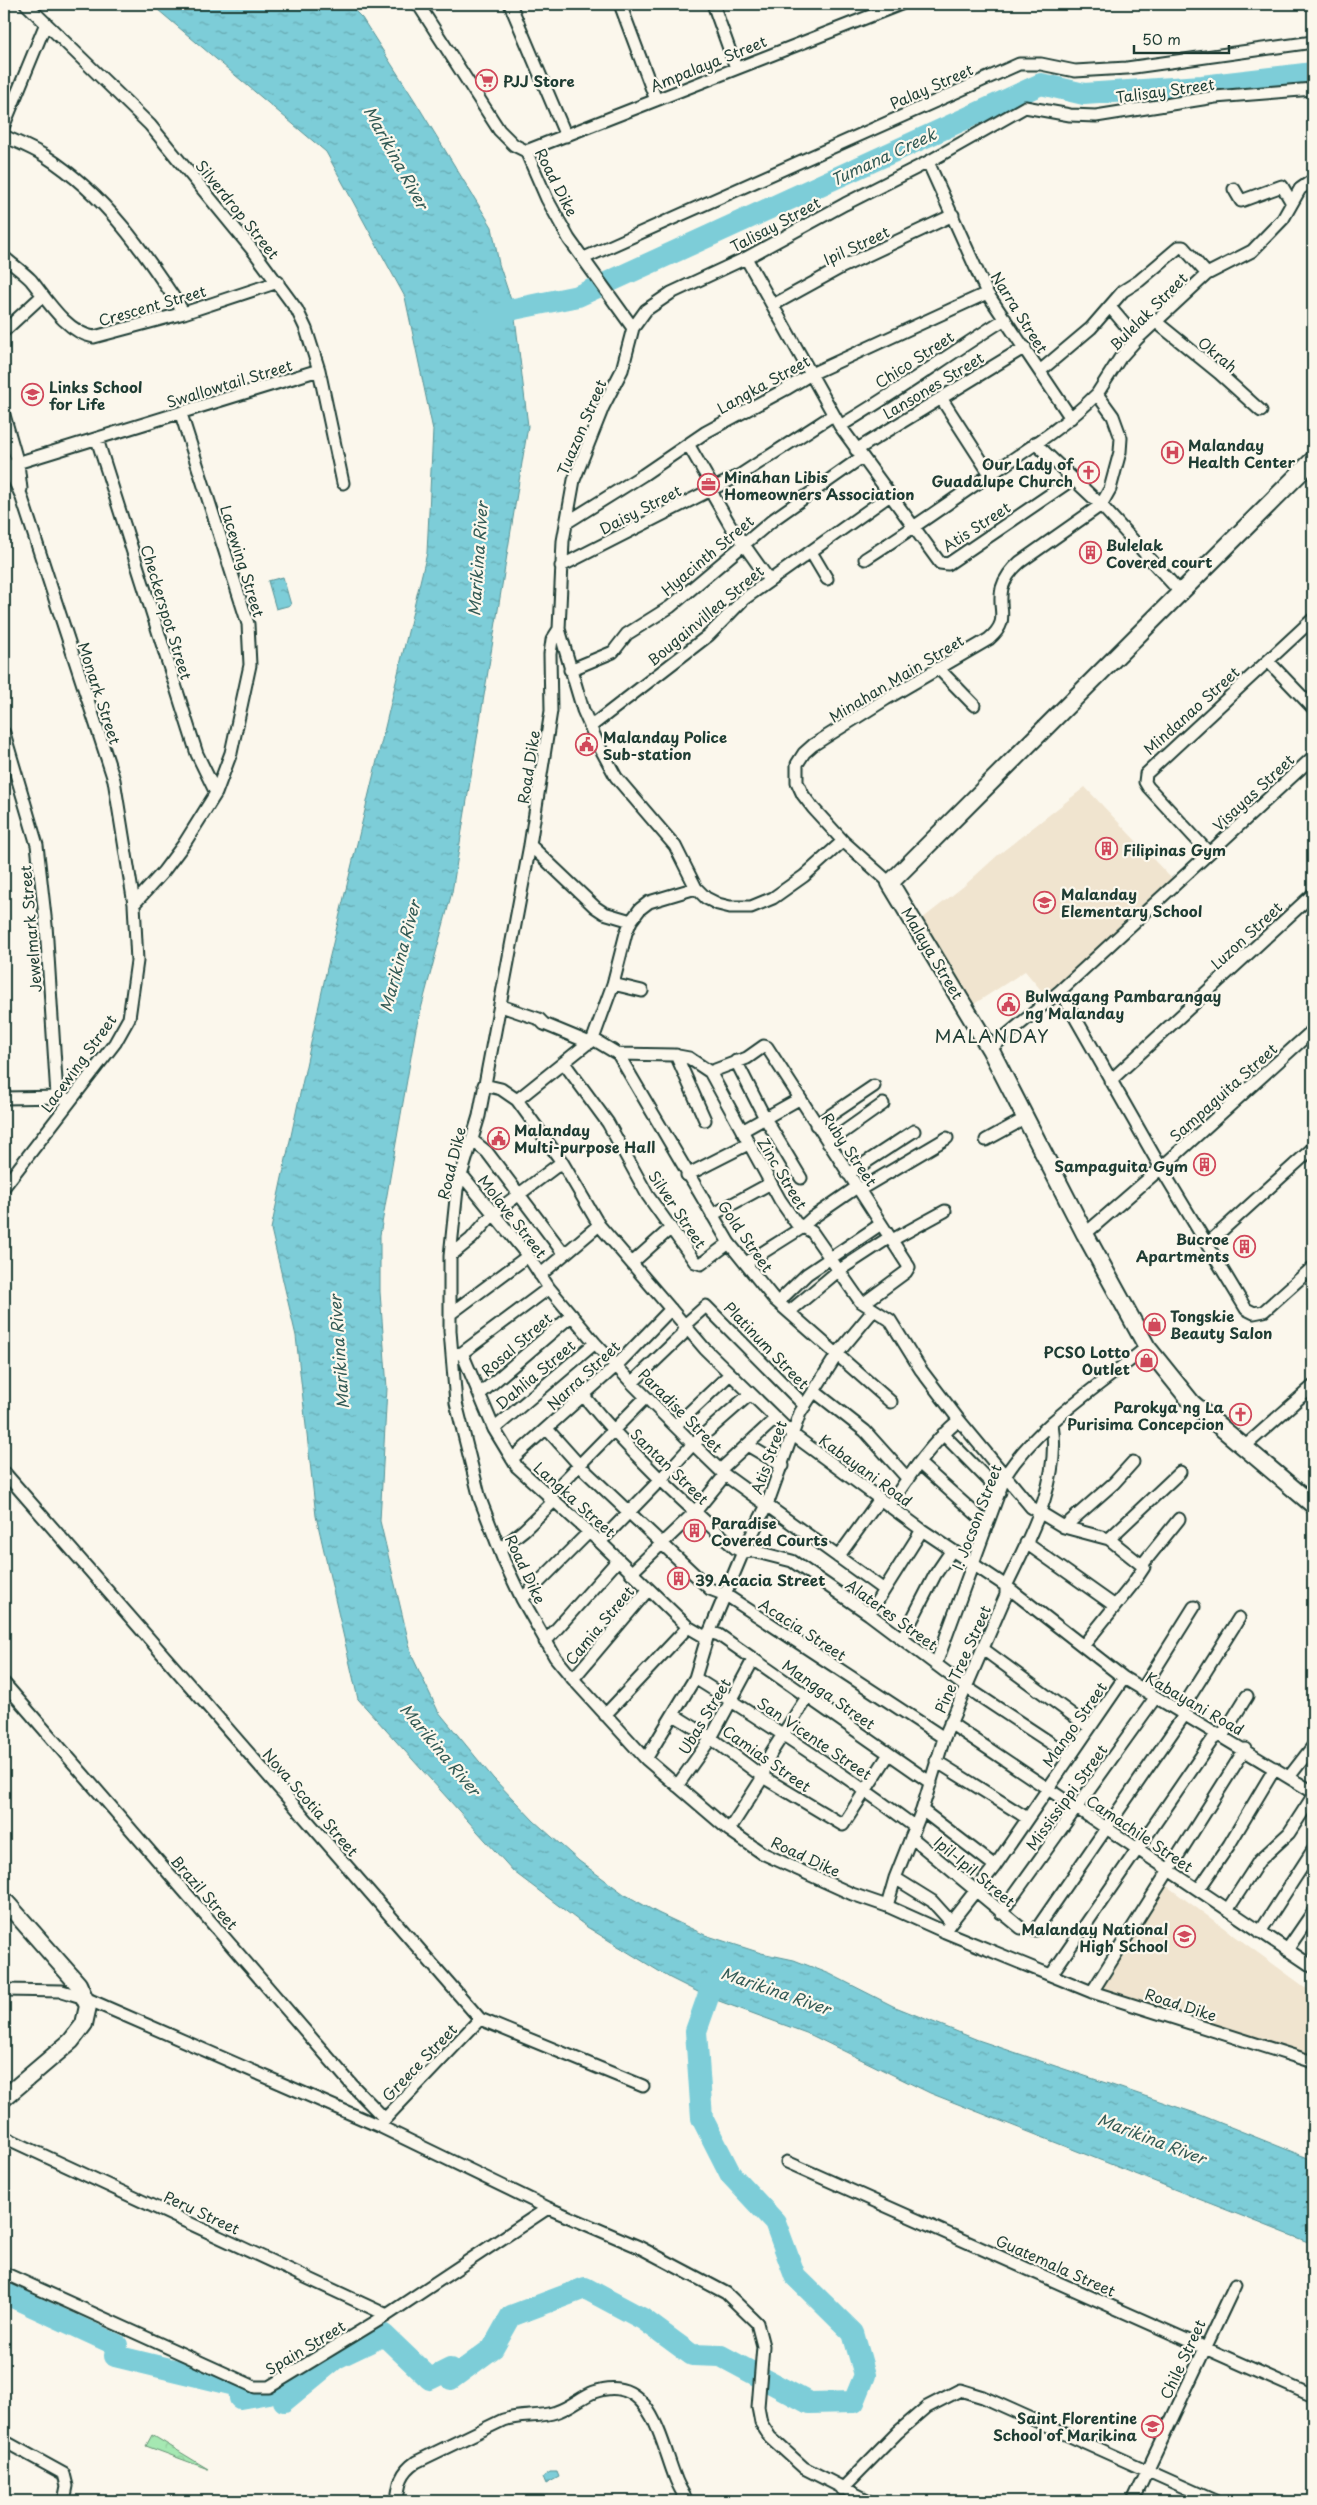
<svg xmlns="http://www.w3.org/2000/svg" width="1317" height="2505" viewBox="0 0 1317 2505" font-family="'Playpen Sans',sans-serif">
	<defs>
		<pattern id="forest-crowns" width="20" height="18" patternUnits="userSpaceOnUse" patternTransform="scale(1.25)"><rect width="20" height="18" fill="#a5e8b2"/><path d="M2 6a3 3 0 1 1 6 0M12 15a3 3 0 1 1 6 0" fill="none" stroke="#8ec89a"/></pattern>
		<pattern id="water-ripples" width="26" height="14" patternUnits="userSpaceOnUse" patternTransform="scale(1.25)"><rect width="26" height="14" fill="#7dcdd8"/><path d="M2 4q2-2 4 0t4 0M15 11q2-2 4 0t4 0" fill="none" stroke="#66a8b0"/></pattern>
	</defs>
	<rect width="100%" height="100%" fill="#fbf7ec"/>
	<filter id="ink" filterUnits="userSpaceOnUse"><feTurbulence type="fractalNoise" baseFrequency=".02" numOctaves="2"/><feDisplacementMap in="SourceGraphic" scale="10" xChannelSelector="R" yChannelSelector="G"/><feConvolveMatrix kernelMatrix="1 2 1 2 8 2 1 2 1" color-interpolation-filters="sRGB"/></filter>
	<g filter="url(#ink)">
		<path fill="#f0e4cf" d="M1085 787 1172 879 1046 996 1025 971 971 1006 922 919 964 886 998 855Z
			M1164 1884 1313 1993V2056L1099 1991Z"/>
		<path fill="url(#forest-crowns)" stroke="#629273" d="M152 2435 208 2469 146 2446Z"/>
		<path fill="url(#water-ripples)" stroke="#579396" d="M151 4H348L362 18 415 101 492 227 499 264 514 309 528 426 452 892 416 1028 380 1235V1292L387 1388 380 1521 412 1656 438 1711 493 1778 534 1821 579 1861 624 1894 658 1913 705 1935 761 1953 794 1960 830 1974 893 2006 978 2040 1198 2114 1313 2160V2244L930 2093 809 2034 708 1997 670 1978 587 1927 514 1872 358 1699 316 1516 296 1336 271 1229 327 968 427 553 433 430 405 297 326 152Z
			M283 577 291 605 276 609 268 581Z
			M550 2472H557L559 2477 546 2484 543 2477Z"/>
		<g fill="none" stroke-linecap="round" stroke-linejoin="round">
			<path stroke="#7dcdd8" stroke-width="22" d="M485 321 514 309 578 296 1041 84 1084 94 1202 86 1313 73
				M4 2293 117 2345 115 2356 239 2386 240 2398 285 2390 284 2401 336 2358 384 2335 430 2379 450 2369 451 2379 493 2348 511 2316 585 2288 643 2319 692 2355 721 2356 809 2403 854 2402 865 2375 853 2333 795 2276 775 2222 731 2175 702 2118 696 2031 708 1997 721 1972"/>
			<defs>
				<path id="street" d="M26 4 150 125 255 253 297 310 306 329 319 370 343 483
					M418 4 499 130 514 145 526 151 547 199 569 239 633 328
					M510 4 566 136
					M620 4 656 100
					M713 4 736 68
					M4 125 46 23
					M4 136C17 142 32 148 45 156 106 195 145 253 184 313
					M526 151 901 4
					M928 162 987 293 1071 418
					M1234 189 1241 201 1282 186 1292 203
					M4 257C13 265 23 272 31 280 47 300 67 333 94 337L184 313 278 282
					M584 258 1019 64H1041L1075 71 1127 68 1313 42
					M746 258 840 426 940 563 948 564 1073 479
					M773 305 842 267 953 215
					M1110 307 1137 339
					M1155 321 1219 373 1261 411
					M4 331 42 296
					M1040 371 1091 328 1123 291 1139 281 1179 247H1183L1207 274
					M941 398 990 474
					M4 415 18 464 21 489
					M840 426C896 393 949 354 1005 319
					M97 439 197 754 216 793
					M1035 443 1101 505 1181 593
					M688 444 711 484 714 497 730 525 769 580
					M856 450 1025 347
					M4 459 21 495 114 780 134 904 137 961 129 1018 115 1043 4 1187
					M4 467 319 370
					M566 523 643 475 706 432 786 389 811 374 987 293
					M811 552 827 579
					M865 559C908 532 949 502 991 474 1028 449 1066 425 1097 394
					M561 566 740 475 833 415
					M559 629 552 640 550 654 551 711 530 845 479 1116 457 1189 450 1256V1331L456 1403 480 1499 504 1561 522 1599 555 1657 573 1679 646 1759 729 1830 762 1853 852 1894 887 1906 945 1932 1092 1992 1313 2062
					M1268 661 1313 708
					M938 668 974 705
					M570 670 613 652 627 634 670 607 774 519 862 457
					M590 727 709 635 744 599 890 495
					M4 733 37 845 46 925 57 1096
					M843 841 804 876 773 898 751 907H730L718 904 706 898 696 888 675 846 616 777 597 742 583 710 559 629 563 541 574 480 603 407 622 370 633 328 646 310 671 293 746 258 845 204 928 162 1025 107 1070 115 1096 116 1215 97 1313 89
					M530 845 595 907 604 913 631 921
					M1209 853 1148 787 1145 782 1146 774 1313 619
					M890 883 843 841 813 808 803 795 797 782V764L804 753 813 745 886 699 989 639C1011 620 997 611 1002 588 1005 578 1012 569 1020 562L1101 505 1110 489 1120 452 1121 438 1113 416 1097 394 1120 358 1137 339 1207 274 1252 251 1283 219 1300 189 1313 180
					M134 904 163 872 184 844 216 793 231 753 250 665 248 624 181 414
					M613 984 642 991
					M1060 991 1161 1168 1246 1309 1254 1313 1264 1311 1313 1267
					M501 1006 539 1019 544 1024 590 1043
					M593 1039 618 1054 673 1055 689 1058 710 1072 780 1200 796 1223 812 1232 860 1301 890 1320 921 1370 959 1420 1031 1507 1064 1527 1109 1539 1144 1567 1132 1585 1083 1646
					M990 1049 1060 991 1313 757
					M618 1054 729 1243 774 1299 891 1402
					M676 1055 705 1120
					M736 1061 765 1118 801 1178
					M564 1063 608 1123 648 1196 695 1262 701 1264 729 1243
					M710 1072 747 1058 764 1046 767 1047 909 1267 906 1272 864 1303
					M1110 1081 1313 894
					M484 1085 501 1089 517 1100 562 1162 599 1225 705 1349 792 1434 922 1530 1006 1586 1124 1678 1313 1792
					M4 1098 64 1097
					M517 1100 593 1039 613 984 626 933 631 921 640 909 649 902 696 888
					M816 1125 874 1086
					M742 1131 799 1099
					M472 1140 487 1152 564 1254
					M986 1140 1026 1118
					M828 1143 883 1104
					M848 1174 914 1131
					M462 1175 528 1256 549 1288 595 1343 632 1383 693 1444 725 1475 884 1590
					M687 1175 748 1144
					M859 1190 947 1138
					M712 1215 771 1183
					M1085 1234 1161 1168 1313 1030
					M892 1240 945 1211
					M1207 1244 1313 1148
					M450 1256 471 1239 494 1213 562 1162
					M632 1263 671 1228
					M746 1263 800 1229 812 1218 857 1187
					M540 1275 599 1225
					M778 1302 807 1274 881 1224
					M789 1312 838 1271 890 1237
					M450 1314 528 1256
					M462 1353 494 1429 517 1467 600 1542 688 1627 707 1638
					M455 1354 462 1353 549 1288
					M632 1383 682 1335 688 1322 706 1306 805 1406
					M814 1391 865 1431 908 1479
					M480 1394 572 1315
					M583 1395C628 1451 682 1501 735 1548L743 1552 753 1551 792 1561 869 1614 966 1687 1069 1755
					M675 1426 729 1375
					M494 1429 595 1343
					M547 1429 580 1466 710 1589 726 1595 944 1738
					M943 1434 1000 1492
					M749 1446 783 1466
					M1243 1448 1313 1386
					M512 1459 616 1366 671 1309
					M919 1463 987 1524
					M720 1470 775 1419
					M4 1472 480 2019 643 2086
					M548 1497 646 1397
					M889 1506C910 1475 930 1444 959 1420
					M1064 1527 1114 1483 1133 1462
					M1109 1539 1180 1472
					M600 1542 662 1478 693 1444 750 1394
					M1026 1543 1115 1606
					M500 1549 524 1530 553 1502
					M838 1557 880 1499
					M1142 1565 1179 1519
					M631 1573 695 1512 725 1475
					M522 1599 589 1532
					M869 1614 922 1530
					M709 1632 719 1635 931 1783
					M902 1639 935 1575 952 1550
					M545 1642 618 1560
					M983 1649 1089 1727
					M936 1664 1005 1476C1038 1424 1099 1386 1147 1347
					M695 1678C770 1725 844 1774 915 1827
					M573 1679 648 1590
					M4 1683 353 2086 385 2119
					M1142 1690 1194 1607
					M1180 1712 1239 1618
					M605 1715 688 1627
					M674 1715 711 1738 763 1777 843 1825 889 1754
					M950 1723 1313 1967
					M646 1759 695 1678 707 1638 743 1552 767 1505 800 1413 838 1353 873 1311
					M936 1761 1027 1818
					M1289 1777 1313 1746
					M677 1786 711 1738 753 1660
					M922 1810 995 1866
					M729 1830 763 1777 766 1763 771 1753 807 1697
					M911 1837 1021 1928
					M895 1878 932 1901 951 1922 947 1928
					M1199 1889 1229 1845 1275 1768
					M887 1906 895 1878 922 1810 944 1738 1006 1595V1586C1030 1536 1061 1481 1052 1424
					M1228 1909 1259 1861 1289 1833 1313 1796
					M1001 1913 1155 1698
					M951 1922 995 1866 1124 1678
					M1036 1930 1185 1714
					M1260 1932 1313 1850
					M1287 1950 1313 1912
					M1051 1975 1213 1739 1224 1733 1247 1696
					M4 1990 62 1991 85 1998 379 2126 548 2208 639 2247 726 2293 757 2323 763 2346 758 2407 761 2423 770 2437 804 2468 869 2501
					M1092 1992 1245 1749
					M380 2124 480 2019
					M4 2137 387 2315
					M787 2162 1313 2396
					M4 2273 255 2387H269L387 2315 548 2208
					M4 2441 64 2474 67 2486 64 2501
					M842 2489 898 2432 927 2407 960 2390 983 2397 1215 2501
					M397 2501C399 2484 400 2473 416 2462L503 2420C521 2414 539 2418 556 2412 570 2408 581 2397 594 2392 650 2372 661 2442 675 2477 678 2486 683 2493 687 2501
					M1133 2501 1235 2285"/>
				<path id="secondary" d="M1313 460 890 883 990 1049 1085 1234 1147 1347 1192 1403 1313 1505
					M4 1900 78 1984 88 2006 84 2024 71 2041 4 2098"/>
			</defs>
			<use href="#street" stroke="#1f3d34" stroke-width="15"/>
			<use href="#secondary" stroke="#1f3d34" stroke-width="20"/>
			<use href="#street" stroke="#fbf7ec" stroke-width="11"/>
			<use href="#secondary" stroke="#fbf7ec" stroke-width="16"/>
		</g>
	</g>
	<defs>
		<symbol id="supermarket-ring" viewBox="-11 -11 22 22"><circle r="9.5" fill="#fbf7ec" stroke="#d1495b" stroke-width="1.5"/><path d="M-6-5.5h2.5l.6 2H6L4.5 2H-2.5L-4.4-4H-6ZM-1.5 3.2a1.3 1.3 0 1 0 .1 0ZM3 3.2a1.3 1.3 0 1 0 .1 0Z" fill="#d1495b"/></symbol>
		<symbol id="school-ring" viewBox="-11 -11 22 22"><circle r="9.5" fill="#fbf7ec" stroke="#d1495b" stroke-width="1.5"/><path d="M0-5L7-2L0 1L-7-2ZM-4 1L0 2.5L4 1V4Q0 6-4 4Z" fill="#d1495b"/></symbol>
		<symbol id="hospital-ring" viewBox="-11 -11 22 22"><circle r="9.5" fill="#fbf7ec" stroke="#d1495b" stroke-width="1.5"/><path d="M-5-5h3v3.5h4V-5h3V5h-3V1.5h-4V5h-3Z" fill="#d1495b"/></symbol>
		<symbol id="church-ring" viewBox="-11 -11 22 22"><circle r="9.5" fill="#fbf7ec" stroke="#d1495b" stroke-width="1.5"/><path d="M-1.2-6h2.4v3.5h3.3v2.4h-3.3V6h-2.4V-.1h-3.3v-2.4h3.3Z" fill="#d1495b"/></symbol>
		<symbol id="office-ring" viewBox="-11 -11 22 22"><circle r="9.5" fill="#fbf7ec" stroke="#d1495b" stroke-width="1.5"/><path d="M-6-3h4V-5.5h4V-3h4V5H-6ZM-1-4.5V-3h2v-1.5ZM-6 0V1H6V0Z" fill="#d1495b"/></symbol>
		<symbol id="building-ring" viewBox="-11 -11 22 22"><circle r="9.5" fill="#fbf7ec" stroke="#d1495b" stroke-width="1.5"/><path d="M-4-6H4V6H1V3H-1V6H-4ZM-2.5-4.3h1.7v1.8h-1.7ZM.8-4.3h1.7v1.8H.8ZM-2.5-1h1.7V.8h-1.7ZM.8-1h1.7V.8H.8Z" fill="#d1495b"/></symbol>
		<symbol id="civic-ring" viewBox="-11 -11 22 22"><circle r="9.5" fill="#fbf7ec" stroke="#d1495b" stroke-width="1.5"/><path d="M-.6-6.5H3V-4.5H.6V-3L4-1V1h2V6H-6V1h2V-1L-.6-3ZM-1.2 2.5V6h2.4V2.5Z" fill="#d1495b"/></symbol>
		<symbol id="shop-ring" viewBox="-11 -11 22 22"><circle r="9.5" fill="#fbf7ec" stroke="#d1495b" stroke-width="1.5"/><path d="M-5-2.5h2.3a2.7 3.5 0 0 1 5.4 0H5L5.5 6h-11ZM-1.5-2.5h3a1.5 2.3 0 0 0-3 0Z" fill="#d1495b"/></symbol>
	</defs>
	<g fill-rule="evenodd">
		<use href="#supermarket-ring" x="474" y="68" width="25" height="25"/>
		<use href="#school-ring" x="20" y="382" width="25" height="25"/>
		<use href="#hospital-ring" x="1160" y="440" width="25" height="25"/>
		<use href="#church-ring" x="1076" y="460" width="25" height="25"/>
		<use href="#office-ring" x="696" y="472" width="25" height="25"/>
		<use href="#building-ring" x="1078" y="540" width="25" height="25"/>
		<use href="#civic-ring" x="574" y="732" width="25" height="25"/>
		<use href="#building-ring" x="1094" y="836" width="25" height="25"/>
		<use href="#school-ring" x="1032" y="890" width="25" height="25"/>
		<use href="#civic-ring" x="996" y="992" width="25" height="25"/>
		<use href="#civic-ring" x="486" y="1126" width="25" height="25"/>
		<use href="#building-ring" x="1192" y="1152" width="25" height="25"/>
		<use href="#building-ring" x="1232" y="1234" width="25" height="25"/>
		<use href="#shop-ring" x="1142" y="1312" width="25" height="25"/>
		<use href="#shop-ring" x="1134" y="1348" width="25" height="25"/>
		<use href="#church-ring" x="1228" y="1402" width="25" height="25"/>
		<use href="#building-ring" x="682" y="1518" width="25" height="25"/>
		<use href="#building-ring" x="666" y="1566" width="25" height="25"/>
		<use href="#school-ring" x="1172" y="1924" width="25" height="25"/>
		<use href="#school-ring" x="1140" y="2414" width="25" height="25"/>
	</g>
	<g text-anchor="middle" dominant-baseline="central" stroke-width="4.5" stroke-linejoin="round" paint-order="stroke">
		<g font-size="15" fill="#1f3d34" stroke="#fbf7ec">
			<text transform="translate(708 63) rotate(-22)">Ampalaya Street</text>
			<text transform="translate(931 86) rotate(-24)">Palay Street</text>
			<text transform="translate(1165 90) rotate(-8)">Talisay Street</text>
			<text transform="translate(557 182) rotate(63)">Road Dike</text>
			<text transform="translate(238 209) rotate(51)">Silverdrop Street</text>
			<text transform="translate(775 224) rotate(-28)">Talisay Street</text>
			<text transform="translate(856 245) rotate(-25)">Ipil Street</text>
			<text transform="translate(152 305) rotate(-16)">Crescent Street</text>
			<text transform="translate(1148 311) rotate(-45)">Bulelak Street</text>
			<text transform="translate(1020 312) rotate(58)">Narra Street</text>
			<text transform="translate(1218 354) rotate(40)">Okrah</text>
			<text transform="translate(914 359) rotate(-33)">Chico Street</text>
			<text transform="translate(229 383) rotate(-17)">Swallowtail Street</text>
			<text transform="translate(763 384) rotate(-29)">Langka Street</text>
			<text transform="translate(933 385) rotate(-31)">Lansones Street</text>
			<text transform="translate(581 427) rotate(-67)">Tuazon Street</text>
			<text transform="translate(640 509) rotate(-27)">Daisy Street</text>
			<text transform="translate(976 526) rotate(-33)">Atis Street</text>
			<text transform="translate(707 555) rotate(-40)">Hyacinth Street</text>
			<text transform="translate(243 561) rotate(73)">Lacewing Street</text>
			<text transform="translate(167 612) rotate(73)">Checkerspot Street</text>
			<text transform="translate(705 615) rotate(-40)">Bougainvillea Street</text>
			<text transform="translate(896 678) rotate(-31)">Minahan Main Street</text>
			<text transform="translate(100 693) rotate(72)">Monark Street</text>
			<text transform="translate(1191 710) rotate(-42)">Mindanao Street</text>
			<text transform="translate(528 767) rotate(-81)">Road Dike</text>
			<text transform="translate(1253 792) rotate(-43)">Visayas Street</text>
			<text transform="translate(30 929) rotate(-95)">Jewelmark Street</text>
			<text transform="translate(1246 935) rotate(-43)">Luzon Street</text>
			<text transform="translate(933 953) rotate(59)">Malaya Street</text>
			<text transform="translate(78 1063) rotate(-54)">Lacewing Street</text>
			<text transform="translate(1223 1092) rotate(-42)">Sampaguita Street</text>
			<text transform="translate(850 1149) rotate(56)">Ruby Street</text>
			<text transform="translate(451 1163) rotate(-76)">Road Dike</text>
			<text transform="translate(783 1173) rotate(59)">Zinc Street</text>
			<text transform="translate(678 1209) rotate(56)">Silver Street</text>
			<text transform="translate(513 1216) rotate(52)">Molave Street</text>
			<text transform="translate(746 1236) rotate(55)">Gold Street</text>
			<text transform="translate(516 1344) rotate(-41)">Rosal Street</text>
			<text transform="translate(767 1345) rotate(46)">Platinum Street</text>
			<text transform="translate(535 1374) rotate(-40)">Dahlia Street</text>
			<text transform="translate(583 1375) rotate(-43)">Narra Street</text>
			<text transform="translate(681 1410) rotate(45)">Paradise Street</text>
			<text transform="translate(768 1457) rotate(-70)">Atis Street</text>
			<text transform="translate(670 1466) rotate(44)">Santan Street</text>
			<text transform="translate(866 1470) rotate(36)">Kabayani Road</text>
			<text transform="translate(575 1499) rotate(42)">Langka Street</text>
			<text transform="translate(976 1517) rotate(-69)">I. Jocson Street</text>
			<text transform="translate(526 1569) rotate(65)">Road Dike</text>
			<text transform="translate(892 1614) rotate(36)">Alateres Street</text>
			<text transform="translate(599 1625) rotate(-50)">Camia Street</text>
			<text transform="translate(803 1629) rotate(33)">Acacia Street</text>
			<text transform="translate(962 1659) rotate(-66)">Pine Tree Street</text>
			<text transform="translate(829 1694) rotate(35)">Mangga Street</text>
			<text transform="translate(1195 1703) rotate(30)">Kabayani Road</text>
			<text transform="translate(704 1716) rotate(-59)">Ubas Street</text>
			<text transform="translate(1074 1724) rotate(-55)">Mango Street</text>
			<text transform="translate(815 1738) rotate(34)">San Vicente Street</text>
			<text transform="translate(767 1758) rotate(35)">Camias Street</text>
			<text transform="translate(1066 1797) rotate(-54)">Mississippi Street</text>
			<text transform="translate(311 1802) rotate(49)">Nova Scotia Street</text>
			<text transform="translate(1140 1833) rotate(34)">Camachile Street</text>
			<text transform="translate(806 1856) rotate(25)">Road Dike</text>
			<text transform="translate(975 1871) rotate(40)">Ipil-Ipil Street</text>
			<text transform="translate(205 1892) rotate(49)">Brazil Street</text>
			<text transform="translate(1181 2004) rotate(18)">Road Dike</text>
			<text transform="translate(419 2062) rotate(-46)">Greece Street</text>
			<text transform="translate(202 2212) rotate(25)">Peru Street</text>
			<text transform="translate(1056 2265) rotate(24)">Guatemala Street</text>
			<text transform="translate(305 2347) rotate(-31)">Spain Street</text>
			<text transform="translate(1182 2359) rotate(-65)">Chile Street</text>
		</g>
		<g font-size="15" font-weight="bold" fill="#1f3d34" stroke="#fbf7ec" text-anchor="start">
			<text x="503" y="80">PJJ Store</text>
			<text x="49" y="386">Links School<tspan x="49" dy="17">for Life</tspan></text>
			<text x="1188" y="444">Malanday<tspan x="1188" dy="17">Health Center</tspan></text>
			<text x="1073" y="463" text-anchor="end">Our Lady of<tspan x="1073" dy="17">Guadalupe Church</tspan></text>
			<text x="724" y="476">Minahan Libis<tspan x="724" dy="17">Homeowners Association</tspan></text>
			<text x="1106" y="544">Bulelak<tspan x="1106" dy="17">Covered court</tspan></text>
			<text x="603" y="736">Malanday Police<tspan x="603" dy="17">Sub-station</tspan></text>
			<text x="1123" y="849">Filipinas Gym</text>
			<text x="1061" y="893">Malanday<tspan x="1061" dy="17">Elementary School</tspan></text>
			<text x="1025" y="995">Bulwagang Pambarangay<tspan x="1025" dy="17">ng Malanday</tspan></text>
			<text x="514" y="1129">Malanday<tspan x="514" dy="17">Multi-purpose Hall</tspan></text>
			<text x="1188" y="1165" text-anchor="end">Sampaguita Gym</text>
			<text x="1229" y="1238" text-anchor="end">Bucroe<tspan x="1229" dy="17">Apartments</tspan></text>
			<text x="1170" y="1315">Tongskie<tspan x="1170" dy="17">Beauty Salon</tspan></text>
			<text x="1130" y="1351" text-anchor="end">PCSO Lotto<tspan x="1130" dy="17">Outlet</tspan></text>
			<text x="1224" y="1406" text-anchor="end">Parokya ng La<tspan x="1224" dy="17">Purisima Concepcion</tspan></text>
			<text x="711" y="1522">Paradise<tspan x="711" dy="17">Covered Courts</tspan></text>
			<text x="695" y="1579">39 Acacia Street</text>
			<text x="1168" y="1928" text-anchor="end">Malanday National<tspan x="1168" dy="17">High School</tspan></text>
			<text x="1137" y="2417" text-anchor="end">Saint Florentine<tspan x="1137" dy="17">School of Marikina</tspan></text>
		</g>
		<g font-size="16" font-style="italic" fill="#325a55" stroke="#fbf7ec">
			<text transform="translate(883 156) rotate(-25)">Tumana Creek</text>
			<text transform="translate(397 157) rotate(61)">Marikina River</text>
			<text transform="translate(477 559) rotate(-86)">Marikina River</text>
			<text transform="translate(399 956) rotate(-75)">Marikina River</text>
			<text transform="translate(338 1352) rotate(-94)">Marikina River</text>
			<text transform="translate(441 1749) rotate(50)">Marikina River</text>
			<text transform="translate(776 1990) rotate(19)">Marikina River</text>
			<text transform="translate(1152 2138) rotate(21)">Marikina River</text>
		</g>
		<g font-size="18" letter-spacing="1" fill="#1f3d34" stroke="#fbf7ec">
			<text x="992" y="1035">MALANDAY</text>
		</g>
	</g>
	<rect width="1317" height="2505" fill="none" stroke="#fbf7ec" stroke-width="20"/>
	<rect x="10" y="10" width="1297" height="2485" fill="none" stroke="#1f3d34" stroke-width="2" filter="url(#ink)"/>
	<path d="M1134 45v8h95v-8" fill="none" stroke="#1f3d34" stroke-width="2.5"/>
	<text x="1142" y="45" font-size="15" fill="#1f3d34" stroke="#fbf7ec" stroke-width="4" paint-order="stroke">50 m</text>
</svg>
